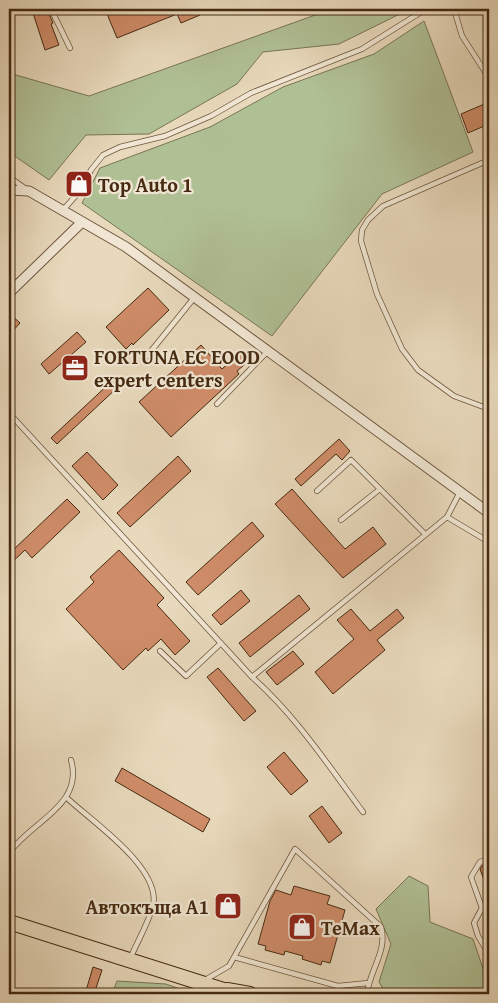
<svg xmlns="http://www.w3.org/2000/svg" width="498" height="1003" viewBox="0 0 498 1003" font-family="'Gentium Book Plus',serif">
	<rect width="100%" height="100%" fill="#e8d9bc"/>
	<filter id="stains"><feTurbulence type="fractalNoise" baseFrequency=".004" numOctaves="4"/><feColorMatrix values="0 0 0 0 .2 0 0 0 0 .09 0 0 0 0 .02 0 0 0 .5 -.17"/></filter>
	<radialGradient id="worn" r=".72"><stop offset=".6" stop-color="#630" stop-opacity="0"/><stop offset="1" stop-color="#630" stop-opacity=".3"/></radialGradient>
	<path fill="#b0c095" stroke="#7a7553" d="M332 9H410L339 44 263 52 237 84 149 134 86 135 49 180 9 152V73L89 96Z
		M424 21 473 152 382 194 272 336 82 203 100 168 210 127 283 87 374 54Z
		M409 876 428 886 430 922 473 939 489 986V994H386L379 982 391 944 376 909Z
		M117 981 166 984 194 994H112Z"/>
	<path fill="#cf8c69" stroke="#452a11" d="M44 9H47L53 23 51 24 59 45 45 50 33 13Z
		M105 9H198L200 15 181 23 177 14 117 38Z
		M489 102V124L468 133 461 114Z
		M148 288 169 310 133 345 132 343 126 349 106 327Z
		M9 313 20 323 9 335Z
		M77 332 86 342 49 374 41 364Z
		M201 345 222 369 242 351 250 360 237 371 239 374 171 437 139 402Z
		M113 380 119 386 57 444 51 438Z
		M339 439 350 451 342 460 336 454 301 486 295 479Z
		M87 452 118 485 103 500 72 466Z
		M178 456 191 471 130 527 117 513Z
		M292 489 345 549 373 527 386 544 343 578 275 504Z
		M67 499 80 512 32 558 25 550 9 565V545L13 550Z
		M252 522 264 536 198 595 186 582Z
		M119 550 164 598 157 605 190 641 175 655 161 639 148 651 146 648 123 670 66 609 94 582 90 577Z
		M241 590 250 601 221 625 212 615Z
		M299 595 310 609 250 657 239 643Z
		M351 609 370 631 397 609 404 618 377 640 385 650 333 694 315 672 354 639 337 620Z
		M293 651 304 664 277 685 266 672Z
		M218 668 256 711 244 721 207 677Z
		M284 752 308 781 291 795 267 767Z
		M122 768 210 819 203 832 115 781Z
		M322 806 342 833 329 843 309 816Z
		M489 863V891H488L480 869 482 866Z
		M294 886 330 896 327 904 345 910 330 963 322 961 321 965 302 959 303 956 285 951 284 955 265 950 266 946 258 944 270 901 276 890 291 895Z
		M93 967 102 970 94 994H85Z"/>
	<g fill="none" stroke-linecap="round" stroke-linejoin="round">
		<defs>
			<path id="service" d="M51 9 70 48
				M454 9 462 36 489 78
				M489 160 383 206 368 220 362 230 361 241 377 294 402 349 418 370 454 396 489 409
				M9 177 26 189
				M63 210 80 191 91 170 103 155 120 147 165 136 211 116 251 93 362 49 426 9
				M147 356 194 298
				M217 404 267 352
				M9 413 252 677C296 716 328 765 363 812
				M317 491 351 460 424 533
				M447 517 489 542
				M341 520 380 489
				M160 651 186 676 221 643
				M252 677 447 517 460 492
				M67 798C91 821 162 868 153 906 148 924 137 942 130 959
				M9 853C32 821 84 805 71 760
				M489 859 480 862 471 877 482 908 474 923 478 936 489 954
				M234 957 338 986 368 983
				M205 980 229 966 295 849 381 927C388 951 369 971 367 994"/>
			<path id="minor" d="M9 190 29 191 126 247 489 513
				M9 293 81 223"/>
			<path id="primary" d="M9 922 236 994
				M227 990 250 994"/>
		</defs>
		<use href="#service" stroke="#6e563c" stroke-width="6"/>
		<use href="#minor" stroke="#6e563c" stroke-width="11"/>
		<use href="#primary" stroke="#452a11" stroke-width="16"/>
		<use href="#service" stroke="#f0e6d3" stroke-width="4.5"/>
		<use href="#minor" stroke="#f0e6d3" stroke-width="9"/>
		<use href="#primary" stroke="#e8d9bc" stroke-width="14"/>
	</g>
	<defs>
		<symbol id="shop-square" viewBox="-11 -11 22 22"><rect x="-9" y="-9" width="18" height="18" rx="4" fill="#8f2418" stroke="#f0e6d3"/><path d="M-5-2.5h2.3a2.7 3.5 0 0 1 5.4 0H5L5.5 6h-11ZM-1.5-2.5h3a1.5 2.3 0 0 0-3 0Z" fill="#fff"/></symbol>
		<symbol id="office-square" viewBox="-11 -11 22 22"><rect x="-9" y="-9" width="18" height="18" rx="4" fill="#8f2418" stroke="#f0e6d3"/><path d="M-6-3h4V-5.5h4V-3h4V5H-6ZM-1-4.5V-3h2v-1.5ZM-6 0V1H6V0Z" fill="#fff"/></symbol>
	</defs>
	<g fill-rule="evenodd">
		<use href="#shop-square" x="63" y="168" width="32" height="32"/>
		<use href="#office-square" x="59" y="352" width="32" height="32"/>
		<use href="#shop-square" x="212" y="890" width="32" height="32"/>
		<use href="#shop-square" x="286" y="911" width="32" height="32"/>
	</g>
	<g text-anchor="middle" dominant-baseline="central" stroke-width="4.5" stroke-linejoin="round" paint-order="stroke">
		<g font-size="20" font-weight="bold" fill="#452a11" stroke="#f0e6d3" text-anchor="start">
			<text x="98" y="184">Top Auto 1</text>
			<text x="94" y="356">FORTUNA EC EOOD<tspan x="94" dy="23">expert centers</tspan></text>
			<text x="209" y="906" text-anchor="end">Автокъща А1</text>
			<text x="321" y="927">TeMax</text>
		</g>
	</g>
	<rect width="498" height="1003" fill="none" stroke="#e8d9bc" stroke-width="30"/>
	<rect x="10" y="10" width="478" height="983" fill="none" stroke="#452a11" stroke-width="2.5"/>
	<rect x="15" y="15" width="468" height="973" fill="none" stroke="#452a11"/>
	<rect width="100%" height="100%" filter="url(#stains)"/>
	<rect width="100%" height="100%" fill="url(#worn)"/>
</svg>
